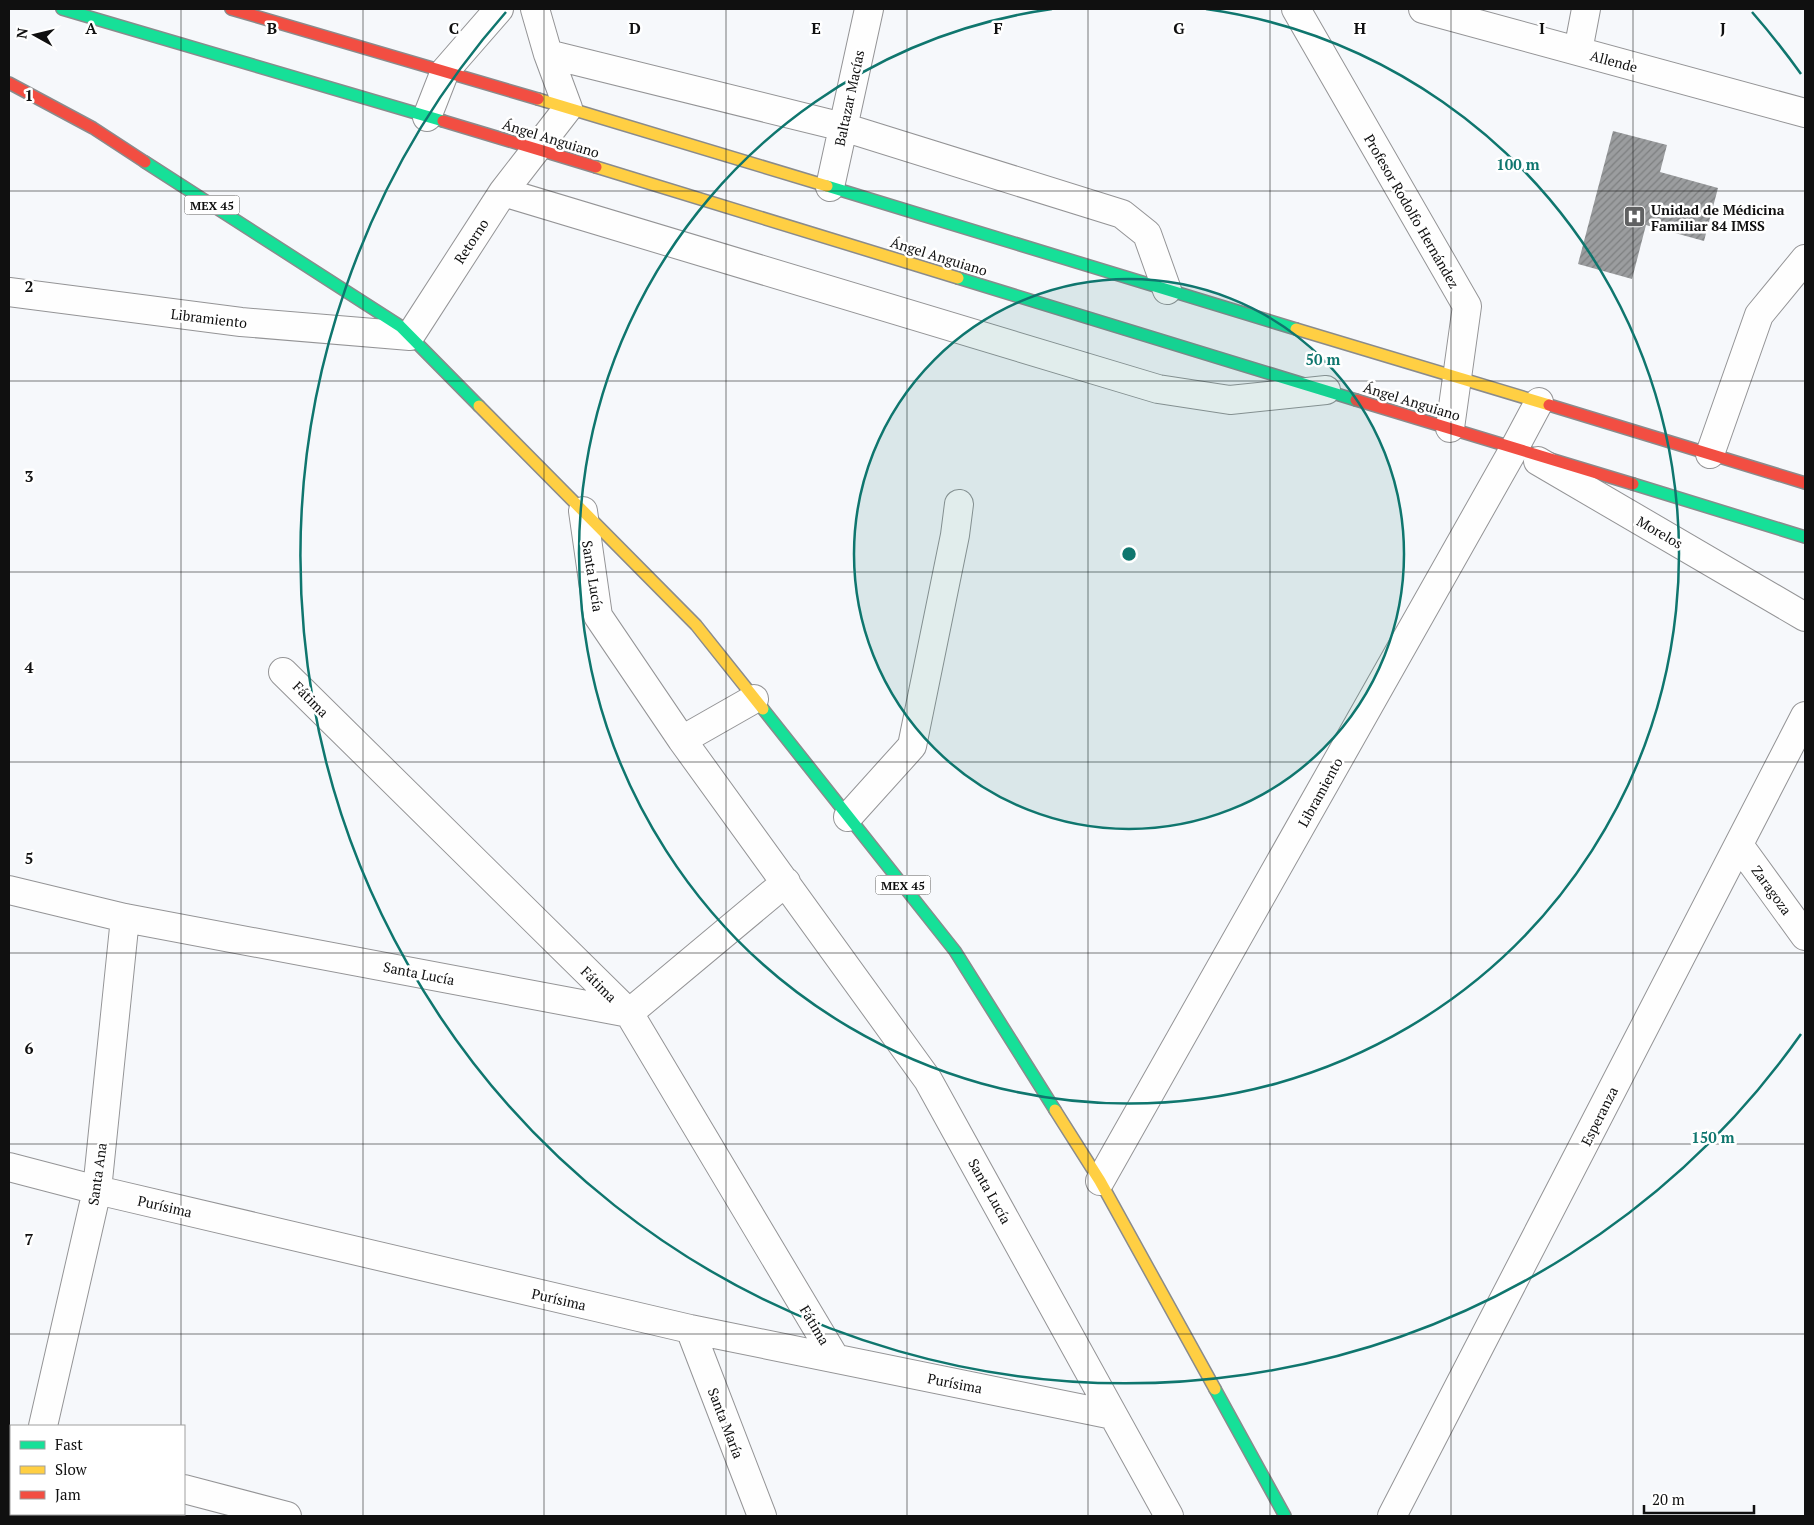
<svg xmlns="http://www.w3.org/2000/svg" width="1814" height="1525" viewBox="0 0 1814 1525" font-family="'PT Serif',serif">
	<defs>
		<pattern id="building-hatch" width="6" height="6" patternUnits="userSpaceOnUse" patternTransform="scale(1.25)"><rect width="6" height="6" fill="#9b9d9f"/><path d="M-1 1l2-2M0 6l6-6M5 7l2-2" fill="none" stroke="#7d7f80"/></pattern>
	</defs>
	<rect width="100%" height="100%" fill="#f6f8fb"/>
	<path fill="url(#building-hatch)" d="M1613 131 1667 145 1660 172 1718 188 1704 241 1646 225 1632 279 1578 264Z"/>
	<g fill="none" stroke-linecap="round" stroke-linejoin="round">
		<defs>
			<path id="street" d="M1296 9 1467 306 1450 428
				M1423 9 1805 113
				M1578 51 1586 9
				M548 54 843 127 1122 214 1147 234 1167 290
				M427 117 445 71 499 9
				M830 187 869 9
				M503 192 1158 389 1230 400 1326 390
				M9 292 241 322 410 336 503 192 568 108 548 54 535 9
				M1710 454 1759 315 1805 259
				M1538 461 1805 617
				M583 511 598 616 682 740 928 1080 1169 1516
				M283 672 629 1013 835 1358
				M682 740 754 699
				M848 817 912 746 955 535 959 504
				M1739 845 1805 936
				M9 890 125 918 629 1013 786 882
				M9 1167 97 1190 690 1329 1113 1415
				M1100 1181 1515 447 1539 402
				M690 1329 762 1516
				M43 1426 97 1190 125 918
				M9 1440 11 1441
				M184 1489 287 1516
				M21 1516V1514
				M1392 1516 1805 716"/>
			<path id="fast" d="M62 9 443 121
				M145 162 400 326 479 406
				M827 186 1296 329
				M958 278 1356 400
				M1633 484 1805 537
				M763 709 955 951 1055 1110
				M1215 1389 1285 1516"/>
			<path id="slow" d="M538 99 827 186
				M596 167 958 278
				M1296 329 1549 405
				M479 406 696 625 763 709
				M1055 1110 1100 1181 1215 1389"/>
			<path id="jam" d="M231 9 538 99
				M9 83 93 128 145 162
				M443 121 596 167
				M1356 400 1633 484
				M1549 405 1805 483"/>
		</defs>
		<use href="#street" stroke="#949496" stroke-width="30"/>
		<use href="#fast" stroke="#8a8b8c" stroke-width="14"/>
		<use href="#slow" stroke="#8a8b8c" stroke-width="14"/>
		<use href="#jam" stroke="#8a8b8c" stroke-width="14"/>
		<use href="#street" stroke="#fefefe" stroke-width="28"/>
		<use href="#fast" stroke="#16e098" stroke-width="11"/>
		<use href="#slow" stroke="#ffcf43" stroke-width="11"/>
		<use href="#jam" stroke="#f24e42" stroke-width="11"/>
	</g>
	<path fill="none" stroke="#101010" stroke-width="1" stroke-opacity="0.55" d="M181 9V1426M363 9V1516M544 9V1516M726 9V1516M907 9V1516M1088 9V1516M1270 9V1516M1451 9V1516M1633 9V1516M9 191H1805M9 381H1805M9 572H1805M9 762H1805M9 953H1805M9 1144H1805M9 1334H1805M181 1514V1516"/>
	<circle cx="1129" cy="554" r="275" fill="#0f766e" fill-opacity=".12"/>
	<g fill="none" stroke="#0f766e" stroke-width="2.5">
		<circle cx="1129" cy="554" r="275"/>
		<path d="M1206 9A550 550 0 1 1 1052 9"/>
		<path d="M1801 1034A826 826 0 1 1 506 12M1752 12A826 826 0 0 1 1801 74"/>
	</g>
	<defs>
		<symbol id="hospital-square" viewBox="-11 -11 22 22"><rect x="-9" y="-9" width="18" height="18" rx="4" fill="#606162" stroke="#fff"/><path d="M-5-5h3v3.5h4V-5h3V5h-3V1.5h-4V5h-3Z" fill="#fff"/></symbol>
	</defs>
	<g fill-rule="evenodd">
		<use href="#hospital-square" x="1622" y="204" width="25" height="25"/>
	</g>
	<g text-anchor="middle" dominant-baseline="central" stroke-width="5" stroke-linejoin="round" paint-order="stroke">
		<g fill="#fff" stroke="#585858" stroke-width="1">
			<rect x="184.5" y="195.5" width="55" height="19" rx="4"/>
			<rect x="875.5" y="875.5" width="55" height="19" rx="4"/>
		</g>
		<g font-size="12" font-weight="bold" fill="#101010">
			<text x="212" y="205">MEX 45</text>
			<text x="903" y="885">MEX 45</text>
		</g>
		<g font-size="14" fill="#101010" stroke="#fff">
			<text transform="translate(1614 61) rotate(15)">Allende</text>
			<text transform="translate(849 98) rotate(-78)">Baltazar Macías</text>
			<text transform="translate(551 138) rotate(17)">Ángel Anguiano</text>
			<text transform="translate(1412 211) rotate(60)">Profesor Rodolfo Hernández</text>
			<text transform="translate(471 241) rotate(-57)">Retorno</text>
			<text transform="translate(939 256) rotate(17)">Ángel Anguiano</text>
			<text transform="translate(209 318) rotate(7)">Libramiento</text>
			<text transform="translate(1412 401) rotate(17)">Ángel Anguiano</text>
			<text transform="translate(1660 532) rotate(30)">Morelos</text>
			<text transform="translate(593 576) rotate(81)">Santa Lucía</text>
			<text transform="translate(311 699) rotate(45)">Fátima</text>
			<text transform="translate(1320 792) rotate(-61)">Libramiento</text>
			<text transform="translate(1772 890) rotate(54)">Zaragoza</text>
			<text transform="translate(419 973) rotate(11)">Santa Lucía</text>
			<text transform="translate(599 984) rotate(45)">Fátima</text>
			<text transform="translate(1599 1116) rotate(-63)">Esperanza</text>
			<text transform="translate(97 1174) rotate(-82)">Santa Ana</text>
			<text transform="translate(990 1191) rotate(61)">Santa Lucía</text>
			<text transform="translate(165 1206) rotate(13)">Purísima</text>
			<text transform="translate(559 1299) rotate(13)">Purísima</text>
			<text transform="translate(815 1325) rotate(59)">Fátima</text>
			<text transform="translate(955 1383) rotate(11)">Purísima</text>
			<text transform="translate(726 1423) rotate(69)">Santa María</text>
		</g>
		<g font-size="14" font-weight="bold" fill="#101010" stroke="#fff" text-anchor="start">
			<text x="1651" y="209">Unidad de Médicina<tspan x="1651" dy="16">Familiar 84 IMSS</tspan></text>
		</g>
	</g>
	<g font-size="16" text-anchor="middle" font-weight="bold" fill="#101010" stroke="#fff" stroke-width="5" stroke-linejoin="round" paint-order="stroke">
		<text x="91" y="34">A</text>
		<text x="272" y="34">B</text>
		<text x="454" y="34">C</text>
		<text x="635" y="34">D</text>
		<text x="816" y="34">E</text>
		<text x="998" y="34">F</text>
		<text x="1179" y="34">G</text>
		<text x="1360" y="34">H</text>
		<text x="1542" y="34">I</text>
		<text x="1723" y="34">J</text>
		<text x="29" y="101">1</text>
		<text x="29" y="292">2</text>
		<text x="29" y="482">3</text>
		<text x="29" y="673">4</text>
		<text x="29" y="864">5</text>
		<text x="29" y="1054">6</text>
		<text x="29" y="1245">7</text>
	</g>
	<circle cx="1129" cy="554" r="8" fill="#0f766e" stroke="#fff" stroke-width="2.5"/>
	<g font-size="15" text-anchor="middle" font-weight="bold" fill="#0f766e" stroke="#fff" stroke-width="5" stroke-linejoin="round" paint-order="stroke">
		<text x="1518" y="170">100 m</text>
		<text x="1323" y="365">50 m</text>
		<text x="1713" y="1143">150 m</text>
	</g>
	<rect width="1814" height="1525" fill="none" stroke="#101010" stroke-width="20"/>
	<rect x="10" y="1425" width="175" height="90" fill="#ffffff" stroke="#9f9f9f"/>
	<rect x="20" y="1441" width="25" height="8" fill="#16e098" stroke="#9f9f9f"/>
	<text x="55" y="1450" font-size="15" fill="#101010">Fast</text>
	<rect x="20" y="1466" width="25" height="8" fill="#ffcf43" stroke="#9f9f9f"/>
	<text x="55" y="1475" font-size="15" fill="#101010">Slow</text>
	<rect x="20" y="1491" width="25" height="8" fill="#f24e42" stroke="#9f9f9f"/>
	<text x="55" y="1500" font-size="15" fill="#101010">Jam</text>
	<g transform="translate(35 35) rotate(278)" stroke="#ffffff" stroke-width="4" paint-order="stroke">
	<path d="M0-4L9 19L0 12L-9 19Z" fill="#101010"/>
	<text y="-8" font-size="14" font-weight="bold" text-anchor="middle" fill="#101010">N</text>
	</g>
	<path d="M1644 1505v8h110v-8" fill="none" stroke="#101010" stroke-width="2.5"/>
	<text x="1652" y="1505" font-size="15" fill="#101010" stroke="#ffffff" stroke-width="4" paint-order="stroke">20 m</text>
</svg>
